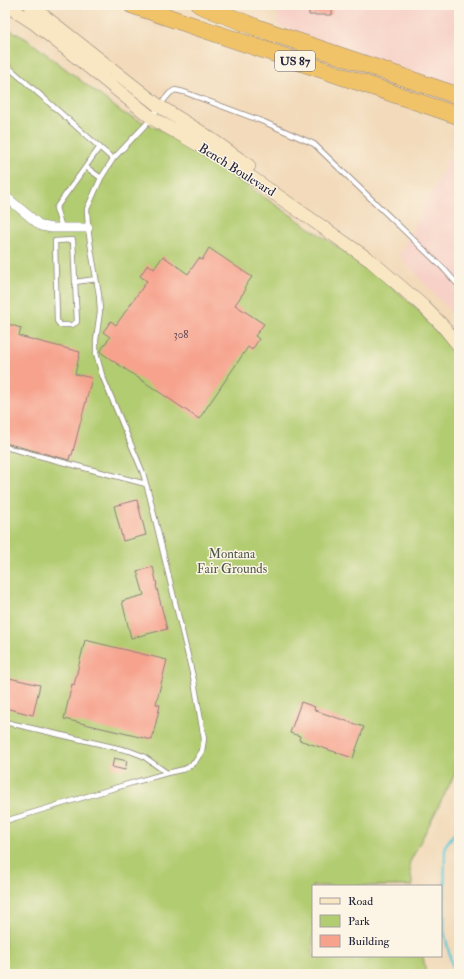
<svg xmlns="http://www.w3.org/2000/svg" width="464" height="979" viewBox="0 0 464 979" font-family="'IM FELL Double Pica',serif">
	<rect width="100%" height="100%" fill="#fcf5e5"/>
	<filter id="ink" filterUnits="userSpaceOnUse"><feTurbulence type="fractalNoise" baseFrequency=".025" numOctaves="2"/><feDisplacementMap in="SourceGraphic" scale="8" xChannelSelector="R" yChannelSelector="G"/><feConvolveMatrix kernelMatrix="1 2 1 2 8 2 1 2 1" color-interpolation-filters="sRGB"/></filter>
	<filter id="wash" filterUnits="userSpaceOnUse"><feTurbulence type="fractalNoise" baseFrequency=".012" numOctaves="4" result="noise"/><feDisplacementMap in="SourceGraphic" scale="16" xChannelSelector="R" yChannelSelector="G"/><feGaussianBlur stdDeviation="0.9" result="paint"/><feColorMatrix in="noise" values="0 0 0 0 0 0 0 0 0 0 0 0 0 0 0 0 0 1.4 0 .05"/><feComposite in="paint" operator="in"/></filter>
	<g filter="url(#wash)">
		<rect width="100%" height="100%" fill="#f2daba"/>
		<path fill="#f7d1c8" d="M279 5H459V87L278 25Z
			M459 138V320L399 256Z"/>
		<path fill="#b2cc71" stroke="#6a7756" d="M5 27 28 40 123 113 161 130 245 184 379 275 418 309 459 357V766L409 864 413 886H313V956H423L426 974H5Z"/>
		<g fill="none" stroke-linecap="round" stroke-linejoin="round">
			<path stroke="#5dc8d6" stroke-width="2.5" d="M454 974 444 931 445 846 459 827"/>
		</g>
		<g id="blocks">
			<path fill="#f6a28d" d="M309 5H332V15H309Z
				M209 248 252 277 244 288 246 289 235 305 264 324 255 336 259 339 252 350 248 347 199 419 100 352 110 337 103 332 111 321 116 325 147 281 140 276 148 264 154 269 163 256 188 274 199 258 202 260Z
				M5 323 21 328 19 336 80 352 75 374 92 378 72 455H70L69 460 5 443Z
				M137 500 146 535 123 541 114 506Z
				M153 567 157 585H156L167 629 131 638 122 601 144 595 137 571Z
				M85 640 167 660 156 704 160 705 152 740 64 719 72 684 74 685Z
				M5 677 40 685 33 715 5 708Z
				M301 702 315 707 314 710 364 727 353 758 299 740 300 736 290 733Z
				M114 758 127 761 125 770 112 767Z"/>
		</g>
	</g>
	<g filter="url(#ink)">
		<use href="#blocks" fill-opacity="0" stroke="#8a7e7a" stroke-width="1"/>
		<g fill="none" stroke-linecap="round" stroke-linejoin="round">
			<defs>
				<path id="lane" d="M5 64 113 159
					M86 167 101 178
					M62 228 56 208 99 148
					M73 240 77 322 72 325H60L57 321 55 241Z
					M75 282 96 279
					M5 447 146 484
					M5 722 130 751 143 756 167 773
					M5 821 118 787 167 773 185 769 195 762 202 751 204 739 194 681 150 498 143 473 102 375 96 353V340L100 311 99 295 92 255 88 228 87 209 101 178 113 159 152 118 159 106 170 93 175 90 184 92 264 122 314 144 444 269 459 286"/>
				<path id="street" d="M5 196 41 226 52 228H88"/>
				<path id="secondary" d="M6 5 34 23 152 118 235 166 371 261 423 306 443 326 459 346
					M30 5 159 106 204 134 249 166"/>
				<path id="highway" d="M132 5 459 116
					M200 5 255 27 459 96"/>
			</defs>
			<use href="#lane" stroke="#8a7e7a" stroke-width="6"/>
			<use href="#street" stroke="#8a7e7a" stroke-width="10"/>
			<use href="#secondary" stroke="#8a7e7a" stroke-width="14"/>
			<use href="#highway" stroke="#8a7e7a" stroke-width="18"/>
			<use href="#lane" stroke="#fff" stroke-width="4.5"/>
			<use href="#street" stroke="#fff" stroke-width="9"/>
			<use href="#secondary" stroke="#f9e7c3" stroke-width="13"/>
			<use href="#highway" stroke="#f1c369" stroke-width="17"/>
		</g>
	</g>
	<g text-anchor="middle" dominant-baseline="central" stroke-width="3" stroke-linejoin="round" paint-order="stroke">
		<g font-size="11" fill="#574250">
			<text x="181" y="334">308</text>
		</g>
		<rect fill="#fcf5e5" stroke="#63616e" stroke-width="1" x="275" y="51" width="40" height="20" rx="3"/>
		<g font-size="12" font-weight="bold" fill="#22223b">
			<text x="295" y="61">US 87</text>
		</g>
		<g font-size="13" fill="#22223b" stroke="#fcf5e5">
			<text transform="translate(237 170) rotate(32)">Bench Boulevard</text>
		</g>
		<g font-size="13" fill="#4d554b" stroke="#fcf5e5">
			<text x="232" y="554">Montana<tspan x="232" dy="15">Fair Grounds</tspan></text>
		</g>
	</g>
	<rect width="464" height="979" fill="none" stroke="#fcf5e5" stroke-width="20"/>
	<rect x="312" y="885" width="130" height="72" fill="#fcf5e5" stroke="#a5a1a1"/>
	<rect x="320" y="898" width="20" height="6" fill="#f9e7c3" stroke="#a5a1a1"/>
	<text x="348" y="905" font-size="12" fill="#22223b">Road</text>
	<rect x="320" y="915" width="20" height="12" fill="#b2cc71" stroke="#a5a1a1"/>
	<text x="348" y="925" font-size="12" fill="#22223b">Park</text>
	<rect x="320" y="935" width="20" height="12" fill="#f6a28d" stroke="#a5a1a1"/>
	<text x="348" y="945" font-size="12" fill="#22223b">Building</text>
</svg>
